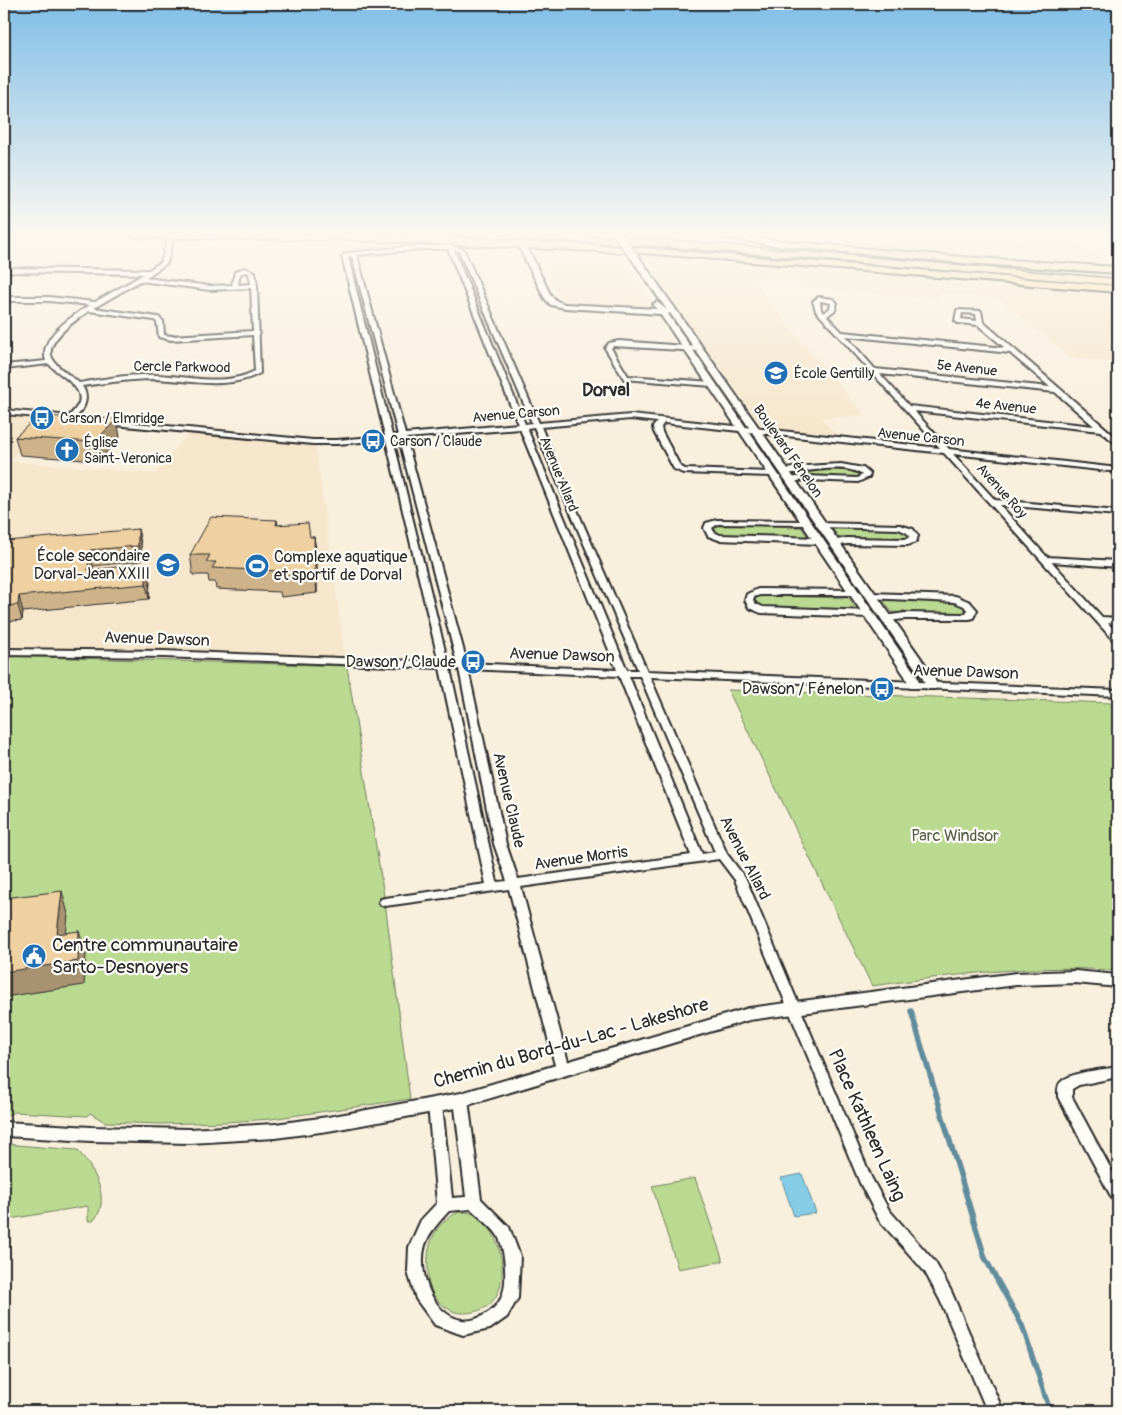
<svg xmlns="http://www.w3.org/2000/svg" width="1122" height="1415" viewBox="0 0 1122 1415" font-family="Pangolin,sans-serif">
	<rect width="100%" height="100%" fill="#f9efdd"/>
	<filter id="ink" filterUnits="userSpaceOnUse"><feTurbulence type="fractalNoise" baseFrequency=".02" numOctaves="2"/><feDisplacementMap in="SourceGraphic" scale="10" xChannelSelector="R" yChannelSelector="G"/><feConvolveMatrix kernelMatrix="1 2 1 2 8 2 1 2 1" color-interpolation-filters="sRGB"/></filter>
	<g filter="url(#ink)">
		<path fill="#f6e6cb" d="M749 235H1068L1112 267 973 258 788 242 748 237Z
			M291 240H379L384 249 295 254Z
			M531 248 616 250 649 299V302H646L647 304 651 306 644 308 561 301Z
			M641 252 1118 292V363L1070 358 999 298 939 293 938 299 806 287 791 279 753 278 793 331 864 415 821 418 836 435 769 428 761 425 687 321Z
			M4 414 50 418 10 461 155 474 189 433 315 445 345 658 4 655Z"/>
		<path fill="#bad991" stroke="#72825e" d="M850 469 860 473V476L851 478 798 475 797 473Z
			M721 524 787 526 788 528 801 527 808 537 720 534 714 528Z
			M838 528 895 530 906 533 908 536 905 539 898 540 839 538 833 529Z
			M767 596 849 598 856 609 851 610 766 607 756 603 755 600 758 597Z
			M889 600 951 602 963 606 965 610 962 613 955 614 908 613 903 610V613L892 612 884 601Z
			M4 656 347 666 385 902 410 1099 271 1119 226 1122 160 1124 105 1122 90 1113 87 1116 14 1112 4 1117Z
			M728 690 1113 703 1118 710V971C1036 963 954 975 872 986Z
			M4 1144 77 1150C93 1166 113 1201 93 1221H88V1206L4 1220Z
			M695 1178 723 1261 678 1269 652 1186Z
			M459 1212C463 1212 470 1212 474 1214 504 1228 517 1300 477 1311 470 1313 462 1314 455 1312 444 1308 435 1300 431 1289 428 1284 428 1277 428 1271 426 1245 434 1223 459 1212Z"/>
		<path fill="#85cde7" stroke="#618c9c" d="M802 1174 816 1213 794 1216 781 1178Z"/>
		<g fill="none" stroke-linecap="round" stroke-linejoin="round">
			<path stroke="#618c9c" stroke-width="5.5" d="M911 1011 985 1258 1022 1325 1050 1411"/>
			<defs>
				<path id="minor" d="M169 235 174 236 167 263 145 278 210 286 232 285 235 272 244 268 255 272 257 286 260 373C227 391 190 380 154 379 130 379 105 383 82 386 91 399 83 413 71 420L67 418C71 414 75 410 78 405 87 387 58 375 49 364L4 369V365L46 361C38 337 73 316 90 305L49 301H4V297H49L95 302 144 274 4 272V268L149 270 161 262ZM245 272 249 273 251 284 238 285 240 274ZM140 281 210 290 251 288 253 331 171 336 164 335 163 321 158 317 94 308ZM89 311 154 320 157 322 159 337 171 340 253 335 255 371C224 387 188 376 156 375 130 374 104 379 79 383 70 375 57 368 52 358 44 341 77 319 89 311Z
					M450 245 464 250 539 423 631 415 940 448 816 311 813 301 819 297 833 299 837 303 835 310 827 316 842 332 1005 348 978 325 958 323 955 321 957 310 981 311 983 322 1118 439V445L1100 431 914 411 949 449 1118 468V472L953 454 995 500 1118 511V515L1000 505 1047 557 1118 561V567L1052 562 1102 617 1118 618V624L1108 623 1118 635V643L1115 642 944 453 664 423 661 427 662 432 680 466 685 469 773 472 777 474 773 476 683 473 674 469 654 432 653 427 657 422 631 419 541 427 647 671 1118 690V696L650 677 727 854 746 879 871 1177 889 1210 935 1262 951 1291 1003 1411H987L940 1300 925 1272 879 1220 860 1183 735 880 719 859 521 887 570 1069 568 1073 563 1074 558 1073 556 1069 509 889 385 906 381 905 379 902 381 899 385 898 486 884 440 668 164 657 4 655V649L164 651 439 662 386 440 337 444H313L104 424 100 422 104 420 313 440H337L385 436 342 256 347 253 406 247ZM424 249H448L518 424 405 434 357 255ZM454 250 459 251 532 423 525 424ZM352 256 398 435H392L348 257ZM820 301 831 303 830 308 824 313 821 310ZM962 313 976 314 977 321 961 319ZM846 336 1010 353 1050 387 875 369ZM880 374 1055 392 1094 426 909 406ZM534 427 638 670H627L527 428ZM520 429 617 670 467 663 406 438ZM393 439H399L457 663H448ZM450 669H459L494 844 507 881 497 882ZM468 669 619 676 691 855 518 879 506 844ZM629 676H640L715 852 702 854Z
					M619 341 698 347 701 349 698 351 613 346 611 348 628 376 712 382 715 384 712 386 624 379 605 348 609 343Z
					M4 410 60 415 64 417 60 419 4 414Z
					M841 464 863 468 870 474 869 477 858 482 805 480 791 482 787 480 788 478 805 476 857 478 862 475C846 462 804 472 785 474L781 472C791 465 827 465 841 464Z
					M717 520 806 521H809V525L718 524 712 528 714 532 720 535 819 538 823 541 819 544 719 540 708 536 704 528 706 523Z
					M818 523 900 525 913 529 918 536 916 542 908 545 847 544 835 546 831 543 832 541 847 538 907 539 910 536 907 533 899 529 821 527 817 525Z
					M758 589 855 590 858 591 859 593 858 595H760L754 597 753 600 756 604 763 607 869 611 874 614 869 617 761 613 749 608 745 600 747 594Z
					M871 593 956 596 970 602 977 610 973 618 970 619H905L887 621 882 618 884 616 905 613 961 614H966L967 610 964 606 954 602 868 598 867 596 868 594Z
					M1118 1067V1077L1079 1085 1072 1089V1097L1118 1182V1202L1113 1200 1058 1097C1058 1092 1057 1085 1061 1082 1072 1071 1103 1070 1118 1067Z
					M461 1094 466 1096 468 1100 481 1199 509 1227 520 1256 518 1298 507 1317 490 1329 463 1335 435 1325 416 1299 408 1272 409 1247 421 1220 437 1203 428 1105 430 1101 435 1099 440 1101 442 1105 452 1198 466 1197 454 1100 456 1096ZM471 1209C479 1217 492 1226 498 1236 505 1249 508 1282 502 1296 497 1310 476 1323 462 1320 432 1315 417 1272 425 1245 430 1231 439 1222 449 1211Z"/>
				<path id="tertiary" d="M524 241 528 243 527 247 551 296 557 301 565 304 657 309 653 304 657 302 667 310 629 255 636 253 934 677 937 686 935 689H927L922 677 911 662 670 313 668 314 917 676 920 685 918 688H910L905 676 660 314 565 308 551 305 545 299 519 247 522 242Z
					M1075 971 1118 975V987L1075 983 1016 985 749 1020 461 1107 328 1131 275 1138 190 1143 91 1141 4 1136V1122L91 1127 190 1129 275 1124 328 1117 461 1093 749 1008 1016 973Z"/>
				<path id="secondary" d="M129 235H328L330 237 326 240 133 237Z
					M719 235H739L782 241 786 244 782 247 723 237Z"/>
				<path id="primary" d="M354 235 452 237 642 248 1118 286V292L642 253 356 240 351 237Z
					M782 241 963 257 1118 267V273L963 263 779 246V242Z"/>
				<path id="motorway" d="M303 235H360L361 237 356 240 308 238Z
					M505 235H564L688 242 1118 279V285L688 248 510 238Z"/>
			</defs>
			<use href="#minor" stroke="#2b2b2b" stroke-width="4"/>
			<use href="#tertiary" stroke="#2b2b2b" stroke-width="4"/>
			<use href="#secondary" stroke="#2b2b2b" stroke-width="4"/>
			<use href="#primary" stroke="#2b2b2b" stroke-width="4"/>
			<use href="#motorway" stroke="#2b2b2b" stroke-width="3"/>
			<use href="#minor" fill="#fdfcf7" fill-rule="evenodd"/>
			<use href="#tertiary" fill="#fdfcf7" fill-rule="evenodd"/>
			<use href="#secondary" fill="#fdfcf7" fill-rule="evenodd"/>
			<use href="#primary" fill="#f8deab" fill-rule="evenodd"/>
			<use href="#motorway" fill="#f8deab" fill-rule="evenodd"/>
			<defs>
				<path id="tertiary-bridge" d="M618 235 633 255"/>
			</defs>
			<use href="#tertiary-bridge" stroke="#2b2b2b" stroke-width="11" stroke-linecap="butt"/>
			<use href="#tertiary-bridge" stroke="#fdfcf7" stroke-width="8"/>
		</g>
		<path fill="#ceb38a" stroke="#2b2b2b" d="M15 437H120L98 461 20 455Z
			M277 520 278 525 310 537H314L317 557V593L281 597 280 592 216 589 215 582H209L208 575H193L190 555Z
			M138 529 141 544V561L93 566V570L150 580 149 599 23 612 22 620 4 622V557Z"/>
		<path fill="#a79271" stroke="#2b2b2b" d="M117 419 120 437 98 461 94 442Z
			M138 529 141 544V561L138 546Z
			M314 537 317 557V593L315 573Z
			M90 550 93 566 91 585 88 570Z
			M147 564 150 580 149 599 146 584Z
			M19 596 23 612 22 620 18 605Z
			M62 891 68 914 64 958 57 934Z
			M79 931 86 954 84 985 4 997V972Z"/>
		<path fill="#efd0a1" stroke="#2b2b2b" d="M38 416 117 419 94 442 15 437Z
			M211 517 277 520 276 525 308 523 310 537H314L315 573 278 576 279 571 212 568 216 562H206L210 555H190Z
			M138 529V546L90 550 88 570 147 564 146 584 19 596 18 605 4 606V557L7 541Z
			M62 891 57 934 79 931 78 961 4 972V898Z"/>
	</g>
	<linearGradient id="sky" x2="0" y2="1"><stop stop-color="#80bee8"/><stop offset="0.54" stop-color="#fcf8f0"/><stop offset="1" stop-color="#fcf8f0" stop-opacity="0"/></linearGradient>
	<rect width="1122" height="433" fill="url(#sky)"/>
	<defs>
		<symbol id="school-disc" viewBox="-11 -11 22 22"><circle r="9.5" fill="#1f6fb2" stroke="#fdfcf7"/><path d="M0-5L7-2L0 1L-7-2ZM-4 1L0 2.5L4 1V4Q0 6-4 4Z" fill="#fff"/></symbol>
		<symbol id="bus-disc" viewBox="-11 -11 22 22"><circle r="9.5" fill="#1f6fb2" stroke="#fdfcf7"/><path d="M-5-6H5V4H4V6H2V4H-2V6H-4V4H-5ZM-3.5-4V0h7V-4ZM-3.5 1.2v1.5H-2V1.2ZM2 1.2v1.5H3.5V1.2Z" fill="#fff"/></symbol>
		<symbol id="church-disc" viewBox="-11 -11 22 22"><circle r="9.5" fill="#1f6fb2" stroke="#fdfcf7"/><path d="M-1.2-6h2.4v3.5h3.3v2.4h-3.3V6h-2.4V-.1h-3.3v-2.4h3.3Z" fill="#fff"/></symbol>
		<symbol id="stadium-disc" viewBox="-11 -11 22 22"><circle r="9.5" fill="#1f6fb2" stroke="#fdfcf7"/><path d="M0-5a6.5 5 0 1 0 0 10a6.5 5 0 1 0 0-10ZM-3.5-1.8h7v3.6h-7Z" fill="#fff"/></symbol>
		<symbol id="civic-disc" viewBox="-11 -11 22 22"><circle r="9.5" fill="#1f6fb2" stroke="#fdfcf7"/><path d="M-.6-6.5H3V-4.5H.6V-3L4-1V1h2V6H-6V1h2V-1L-.6-3ZM-1.2 2.5V6h2.4V2.5Z" fill="#fff"/></symbol>
	</defs>
	<g fill-rule="evenodd">
		<use href="#school-disc" x="762" y="359" width="28" height="28"/>
		<use href="#bus-disc" x="28" y="404" width="28" height="28"/>
		<use href="#bus-disc" x="359" y="427" width="28" height="28"/>
		<use href="#church-disc" x="53" y="436" width="28" height="28"/>
		<use href="#school-disc" x="154" y="551" width="28" height="28"/>
		<use href="#stadium-disc" x="243" y="552" width="28" height="28"/>
		<use href="#bus-disc" x="459" y="648" width="28" height="28"/>
		<use href="#bus-disc" x="868" y="675" width="28" height="28"/>
		<use href="#civic-disc" x="20" y="942" width="28" height="28"/>
	</g>
	<g text-anchor="middle" dominant-baseline="central" stroke-width="4.5" stroke-linejoin="round" paint-order="stroke">
		<g font-size="14" fill="#2b2b2b" stroke="#fdfcf7">
			<text transform="translate(182 367) rotate(1)">Cercle Parkwood</text>
			<text transform="translate(967 368) rotate(6)">5e Avenue</text>
			<text transform="translate(1006 406) rotate(6)">4e Avenue</text>
			<text transform="translate(516 414) rotate(-5)">Avenue Carson</text>
			<text transform="translate(921 437) rotate(6)">Avenue Carson</text>
			<text transform="translate(788 451) rotate(55)">Boulevard Fénelon</text>
			<text transform="translate(559 474) rotate(68)">Avenue Allard</text>
			<text transform="translate(1002 491) rotate(48)">Avenue Roy</text>
		</g>
		<g font-size="14" fill="#2b2b2b" stroke="#fdfcf7" text-anchor="start">
			<text x="794" y="373">École Gentilly</text>
			<text x="60" y="418">Carson / Elmridge</text>
			<text x="390" y="441">Carson / Claude</text>
			<text x="84" y="442">Église<tspan x="84" dy="16">Saint-Veronica</tspan></text>
		</g>
		<g font-size="16" fill="#2b2b2b" stroke="#fdfcf7" text-anchor="end">
			<text x="150" y="556">École secondaire<tspan x="150" dy="18">Dorval-Jean XXIII</tspan></text>
			<text x="274" y="557" text-anchor="start">Complexe aquatique<tspan x="274" dy="18">et sportif de Dorval</tspan></text>
			<text x="456" y="662">Dawson / Claude</text>
			<text x="864" y="689">Dawson / Fénelon</text>
		</g>
		<g font-size="16" fill="#2b2b2b" stroke="#fdfcf7">
			<text transform="translate(157 639) rotate(2)">Avenue Dawson</text>
			<text transform="translate(562 655) rotate(2)">Avenue Dawson</text>
			<text transform="translate(966 672) rotate(2)">Avenue Dawson</text>
			<text transform="translate(509 800) rotate(77)">Avenue Claude</text>
			<text transform="translate(581 858) rotate(-8)">Avenue Morris</text>
			<text transform="translate(745 858) rotate(63)">Avenue Allard</text>
		</g>
		<g font-size="16" fill="#565f4a" stroke="#fdfcf7">
			<text x="955" y="836">Parc Windsor</text>
		</g>
		<g font-size="18" font-weight="bold" fill="#2b2b2b" stroke="#fdfcf7">
			<text x="606" y="390">Dorval</text>
		</g>
		<g font-size="19" fill="#2b2b2b" stroke="#fdfcf7" text-anchor="start">
			<text x="52" y="945">Centre communautaire<tspan x="52" dy="22">Sarto-Desnoyers</tspan></text>
		</g>
		<g font-size="19" fill="#2b2b2b" stroke="#fdfcf7">
			<text transform="translate(571 1043) rotate(-16)">Chemin du Bord-du-Lac - Lakeshore</text>
			<text transform="translate(867 1125) rotate(66)">Place Kathleen Laing</text>
		</g>
	</g>
	<rect width="1122" height="1415" fill="none" stroke="#fdfcf7" stroke-width="20"/>
	<rect x="10" y="10" width="1102" height="1395" fill="none" stroke="#2b2b2b" stroke-width="2" filter="url(#ink)"/>
</svg>
